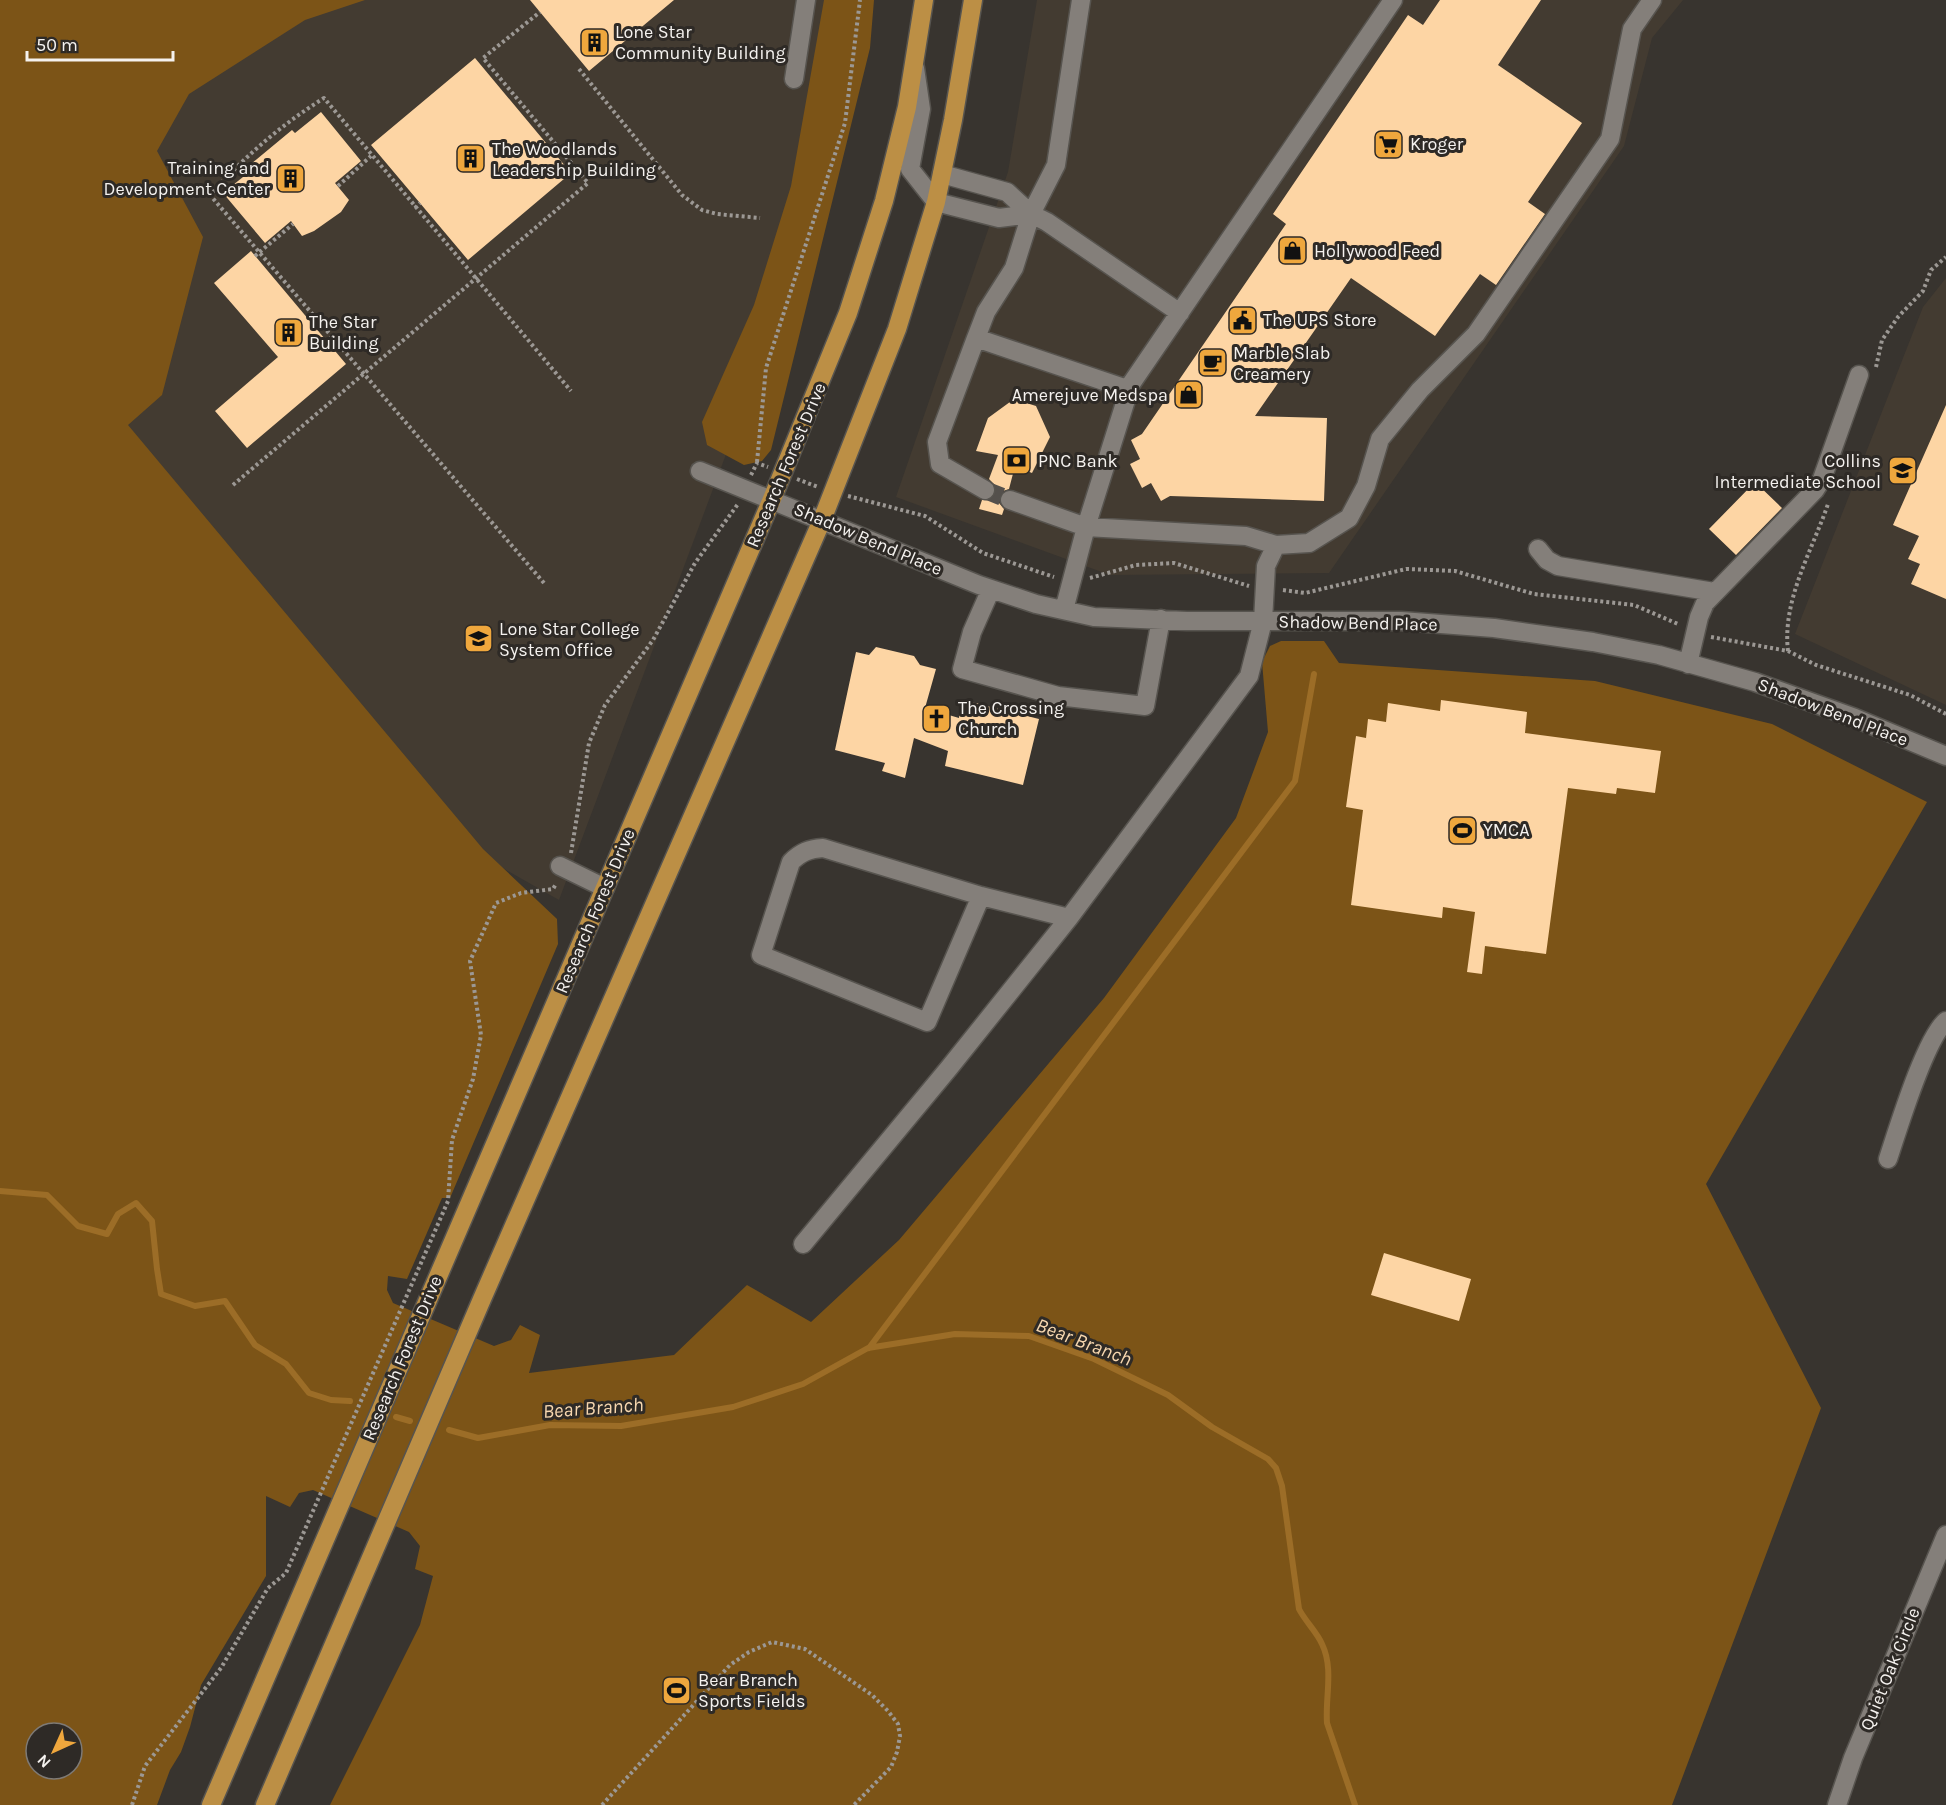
<svg xmlns="http://www.w3.org/2000/svg" width="1946" height="1805" viewBox="0 0 1946 1805" font-family="Karla,sans-serif">
	<rect width="100%" height="100%" fill="#38342f"/>
	<path fill="#433b31" d="M231 0H848L758 369 559 900 478 854 121 424 112 104Z
		M1037 0H1683L1652 38 1624 146 1329 573 1110 575 896 497 1008 172Z
		M1946 278V705L1795 634 1923 307Z"/>
	<path fill="#7c5417" fill-rule="evenodd" d="M0 0H365L305 20 189 94 157 151 203 237 162 395 128 425 483 849 557 919 558 944 450 1198H442L407 1279 388 1276 387 1290 393 1303 494 1346 511 1340 520 1325 540 1335 529 1373 674 1355 747 1285 811 1322 899 1240 1104 998 1236 818 1268 732 1262 662 1270 646 1281 641H1324L1339 663 1595 681 1772 724 1927 802 1706 1184 1821 1408 1672 1805H330L420 1625 433 1576 415 1569 420 1546 409 1532 313 1490 299 1493 290 1507 266 1496V1576L201 1685 190 1727 181 1752 170 1770 157 1805H0ZM36 1733H72V1769H36Z
		M824 0H874L870 48 771 450 762 461 744 465 707 445 702 422 754 305 791 186Z"/>
	<g fill="none" stroke-linecap="round" stroke-linejoin="round">
		<path stroke="#9c6d27" stroke-width="6" d="M0 1191 47 1195 78 1226 107 1234 118 1214 136 1203 152 1221 157 1269 161 1294 195 1306 225 1301 255 1345 286 1364 309 1393 331 1400 350 1401
			M869 1348 1295 781 1314 674
			M396 1417 410 1421
			M449 1430 478 1438 550 1425 621 1426 733 1407 803 1384 868 1348 955 1334 1029 1336 1094 1359 1168 1395 1212 1427 1268 1459 1276 1468 1282 1486 1299 1609C1305 1621 1317 1632 1322 1644 1334 1669 1325 1697 1327 1723L1355 1805"/>
	</g>
	<path fill="#fdd5a4" d="M530 0H674L589 71Z
		M1440 0H1541L1498 65 1582 123 1528 202 1545 214 1496 285 1480 274 1435 336 1351 278 1255 416 1327 418 1324 501 1170 496 1161 501 1151 483 1142 488 1130 464 1140 459 1131 440 1142 434 1286 224 1273 214 1408 15 1423 25Z
		M475 58 571 173 468 260 371 145Z
		M321 112 361 161 335 183 349 200 341 212 314 231 302 236 291 221 265 243 223 193 248 173 245 169 292 130 295 133Z
		M251 251 346 364 247 448 215 411 278 357 214 283Z
		M1014 399 1036 406 1050 437 1032 473 1015 466 1009 489 1003 491 999 497V503L1004 509 1002 515 979 509 982 500H990L995 495V485L989 479 998 455 976 451 988 418Z
		M1946 405V599L1911 584 1920 564 1908 559 1919 536 1893 525Z
		M1755 482 1782 508 1736 555 1709 529Z
		M876 647 914 656 920 665 936 669 925 708 959 718 960 699 1039 719 1023 785 945 766 948 751 914 738 905 778 882 771 885 763 835 750 856 652 869 655Z
		M1441 700 1527 712 1525 733 1661 751 1655 793 1617 788 1616 794 1568 788 1546 954 1485 946 1482 974 1467 972 1475 912 1443 907 1442 918 1351 905 1363 810 1346 807 1356 736 1366 738 1368 719 1386 722 1388 703 1440 711Z
		M1384 1253 1471 1279 1459 1321 1371 1295Z"/>
	<g fill="none" stroke-linecap="round" stroke-linejoin="round">
		<path stroke="#54504c" stroke-width="18" stroke-dasharray="18 9" stroke-linecap="butt" d="M985 490 1010 500"/>
		<defs>
			<path id="minor" d="M1081 0 1056 165 1031 214 1014 268 986 312 976 338 1130 390
				M915 68 921 109 910 169 936 202 999 218 1031 214
				M794 79 806 0
				M942 174 1007 192 1031 214 1047 222 1180 313
				M976 338 937 442 940 464 985 490
				M700 471 979 585 1036 604 1094 617 1187 621H1401L1494 628 1593 642 1659 655 1755 682 1855 718 1946 756
				M1010 500 1086 527 1246 536 1276 545 1309 543 1349 518 1366 486 1380 439 1420 390 1476 334 1610 139 1632 29 1652 0
				M1538 549 1547 560 1558 566 1714 592
				M991 589 972 632 962 669 1058 696 1145 706 1161 619
				M1064 610 1086 527 1131 384 1393 0
				M1688 664 1699 617 1705 603 1815 490 1822 479 1859 375
				M560 866 605 888
				M981 896 927 1022 761 955 791 862C801 852 809 849 823 848L981 896 1069 918
				M1888 1159C1898 1129 1925 1039 1946 1021
				M803 1244 949 1068 1069 918 1249 676 1263 621 1266 566 1276 545
				M1837 1805 1853 1758 1946 1535"/>
			<path id="major" d="M211 1805 772 499 848 313 884 201 907 107 924 0
				M265 1805 482 1299 822 520 897 329 936 202 953 120 973 0"/>
		</defs>
		<use href="#minor" stroke="#57544f" stroke-width="21"/>
		<use href="#major" stroke="#57544f" stroke-width="21"/>
		<path stroke="#9c9894" stroke-width="4" stroke-dasharray="3 3" stroke-linecap="butt" d="M579 69 682 195 702 210 717 214 760 218
			M338 186 371 156
			M415 208 420 203
			M255 256 293 224
			M1876 367 1882 340 1898 317 1923 291 1931 270 1946 257
			M757 462 766 368 845 123 860 0
			M751 475 757 463 768 467
			M797 479 818 487
			M233 485 588 183 483 58 540 12
			M848 496 925 516 983 553 1054 577
			M1090 578 1136 565 1174 563 1249 586
			M544 583 210 195C244 157 281 125 324 98L571 391
			M1283 590 1305 593 1406 569 1455 571 1534 594 1634 605 1678 624
			M1711 637 1788 651 1816 665 1910 695 1946 714
			M1788 651C1782 600 1812 551 1828 504
			M571 853 589 743 605 705 653 640 695 563 738 504
			M132 1805 145 1766 221 1668 268 1588 286 1573 448 1201 452 1140 473 1079 481 1035 470 961 496 903 521 893 553 889 556 884
			M602 1805 730 1665 749 1652 772 1642 805 1649 872 1695 888 1711 898 1724 900 1736 897 1752 891 1767 854 1805"/>
		<use href="#minor" stroke="#847f7a" stroke-width="18"/>
		<use href="#major" stroke="#bc8f45" stroke-width="18"/>
	</g>
	<defs>
		<symbol id="building-square" viewBox="-11 -11 22 22"><rect x="-9" y="-9" width="18" height="18" rx="4" fill="#efa73d" stroke="#2e2a26"/><path d="M-4-6H4V6H1V3H-1V6H-4ZM-2.5-4.3h1.7v1.8h-1.7ZM.8-4.3h1.7v1.8H.8ZM-2.5-1h1.7V.8h-1.7ZM.8-1h1.7V.8H.8Z" fill="#111"/></symbol>
		<symbol id="supermarket-square" viewBox="-11 -11 22 22"><rect x="-9" y="-9" width="18" height="18" rx="4" fill="#efa73d" stroke="#2e2a26"/><path d="M-6-5.5h2.5l.6 2H6L4.5 2H-2.5L-4.4-4H-6ZM-1.5 3.2a1.3 1.3 0 1 0 .1 0ZM3 3.2a1.3 1.3 0 1 0 .1 0Z" fill="#111"/></symbol>
		<symbol id="shop-square" viewBox="-11 -11 22 22"><rect x="-9" y="-9" width="18" height="18" rx="4" fill="#efa73d" stroke="#2e2a26"/><path d="M-5-2.5h2.3a2.7 3.5 0 0 1 5.4 0H5L5.5 6h-11ZM-1.5-2.5h3a1.5 2.3 0 0 0-3 0Z" fill="#111"/></symbol>
		<symbol id="civic-square" viewBox="-11 -11 22 22"><rect x="-9" y="-9" width="18" height="18" rx="4" fill="#efa73d" stroke="#2e2a26"/><path d="M-.6-6.5H3V-4.5H.6V-3L4-1V1h2V6H-6V1h2V-1L-.6-3ZM-1.2 2.5V6h2.4V2.5Z" fill="#111"/></symbol>
		<symbol id="cafe-square" viewBox="-11 -11 22 22"><rect x="-9" y="-9" width="18" height="18" rx="4" fill="#efa73d" stroke="#2e2a26"/><path d="M-5.5-4.5H6V0H3Q3 3.5 0 3.5H-2.5Q-5.5 3.5-5.5 0ZM3-3.2v2h1.7v-2ZM-6 4.5H4V6H-6Z" fill="#111"/></symbol>
		<symbol id="bank-square" viewBox="-11 -11 22 22"><rect x="-9" y="-9" width="18" height="18" rx="4" fill="#efa73d" stroke="#2e2a26"/><path d="M-6-4H6V4H-6ZM0-2.3a2.3 2.3 0 1 0 0 4.6a2.3 2.3 0 1 0 0-4.6Z" fill="#111"/></symbol>
		<symbol id="school-square" viewBox="-11 -11 22 22"><rect x="-9" y="-9" width="18" height="18" rx="4" fill="#efa73d" stroke="#2e2a26"/><path d="M0-5L7-2L0 1L-7-2ZM-4 1L0 2.5L4 1V4Q0 6-4 4Z" fill="#111"/></symbol>
		<symbol id="university-square" viewBox="-11 -11 22 22"><rect x="-9" y="-9" width="18" height="18" rx="4" fill="#efa73d" stroke="#2e2a26"/><path d="M0-5L7-2L0 1L-7-2ZM-4 1L0 2.5L4 1V4Q0 6-4 4Z" fill="#111"/></symbol>
		<symbol id="church-square" viewBox="-11 -11 22 22"><rect x="-9" y="-9" width="18" height="18" rx="4" fill="#efa73d" stroke="#2e2a26"/><path d="M-1.2-6h2.4v3.5h3.3v2.4h-3.3V6h-2.4V-.1h-3.3v-2.4h3.3Z" fill="#111"/></symbol>
		<symbol id="stadium-square" viewBox="-11 -11 22 22"><rect x="-9" y="-9" width="18" height="18" rx="4" fill="#efa73d" stroke="#2e2a26"/><path d="M0-5a6.5 5 0 1 0 0 10a6.5 5 0 1 0 0-10ZM-3.5-1.8h7v3.6h-7Z" fill="#111"/></symbol>
	</defs>
	<g fill-rule="evenodd">
		<use href="#building-square" x="578" y="26" width="33" height="33"/>
		<use href="#supermarket-square" x="1372" y="128" width="33" height="33"/>
		<use href="#building-square" x="454" y="142" width="33" height="33"/>
		<use href="#building-square" x="274" y="162" width="33" height="33"/>
		<use href="#shop-square" x="1276" y="234" width="33" height="33"/>
		<use href="#civic-square" x="1226" y="304" width="33" height="33"/>
		<use href="#building-square" x="272" y="316" width="33" height="33"/>
		<use href="#cafe-square" x="1196" y="346" width="33" height="33"/>
		<use href="#shop-square" x="1172" y="378" width="33" height="33"/>
		<use href="#bank-square" x="1000" y="444" width="33" height="33"/>
		<use href="#school-square" x="1886" y="454" width="33" height="33"/>
		<use href="#university-square" x="462" y="622" width="33" height="33"/>
		<use href="#church-square" x="920" y="702" width="33" height="33"/>
		<use href="#stadium-square" x="1446" y="814" width="33" height="33"/>
		<use href="#stadium-square" x="660" y="1674" width="33" height="33"/>
	</g>
	<g text-anchor="middle" dominant-baseline="central" stroke-width="6" stroke-linejoin="round" paint-order="stroke">
		<g font-size="18" fill="#f5f2ef" stroke="#2e2a26" text-anchor="start">
			<text x="615" y="32">Lone Star<tspan x="615" dy="21">Community Building</tspan></text>
			<text x="1410" y="144">Kroger</text>
			<text x="492" y="149">The Woodlands<tspan x="492" dy="21">Leadership Building</tspan></text>
			<text x="270" y="168" text-anchor="end">Training and<tspan x="270" dy="21">Development Center</tspan></text>
			<text x="1314" y="251">Hollywood Feed</text>
			<text x="1263" y="320">The UPS Store</text>
			<text x="309" y="322">The Star<tspan x="309" dy="21">Building</tspan></text>
			<text x="1233" y="353">Marble Slab<tspan x="1233" dy="21">Creamery</tspan></text>
			<text x="1168" y="395" text-anchor="end">Amerejuve Medspa</text>
			<text x="1038" y="461">PNC Bank</text>
			<text x="1881" y="461" text-anchor="end">Collins<tspan x="1881" dy="21">Intermediate School</tspan></text>
			<text x="499" y="629">Lone Star College<tspan x="499" dy="21">System Office</tspan></text>
			<text x="958" y="708">The Crossing<tspan x="958" dy="21">Church</tspan></text>
			<text x="1483" y="830">YMCA</text>
			<text x="698" y="1680">Bear Branch<tspan x="698" dy="21">Sports Fields</tspan></text>
		</g>
		<g font-size="18" fill="#f5f2ef" stroke="#2e2a26">
			<text transform="translate(786 465) rotate(-67)">Research Forest Drive</text>
			<text transform="translate(868 539) rotate(23)">Shadow Bend Place</text>
			<text transform="translate(1358 623) rotate(1)">Shadow Bend Place</text>
			<text transform="translate(1833 712) rotate(21)">Shadow Bend Place</text>
			<text transform="translate(595 911) rotate(-67)">Research Forest Drive</text>
			<text transform="translate(402 1358) rotate(-67)">Research Forest Drive</text>
			<text transform="translate(1890 1669) rotate(-68)">Quiet Oak Circle</text>
		</g>
		<g font-size="20" font-style="italic" fill="#f7d7af" stroke="#2e2a26">
			<text transform="translate(1084 1342) rotate(21)">Bear Branch</text>
			<text transform="translate(593 1408) rotate(-4)">Bear Branch</text>
		</g>
	</g>
	<g transform="translate(54 1751) rotate(225)"><circle r="28" fill="#2e2a26" stroke="#7e7a76" stroke-width="1.5"/>
	<path d="M0-4.5L10 22L0 15L-10 22Z" fill="#efa73d"/>
	<text y="-9" font-size="16" font-weight="bold" text-anchor="middle" fill="#f5f2ef">N</text>
	</g>
	<path d="M27 51v9h146v-9" fill="none" stroke="#f5f2ef" stroke-width="3"/>
	<text x="36" y="51" font-size="18" fill="#f5f2ef" stroke="#2e2a26" stroke-width="4.5" paint-order="stroke">50 m</text>
</svg>
